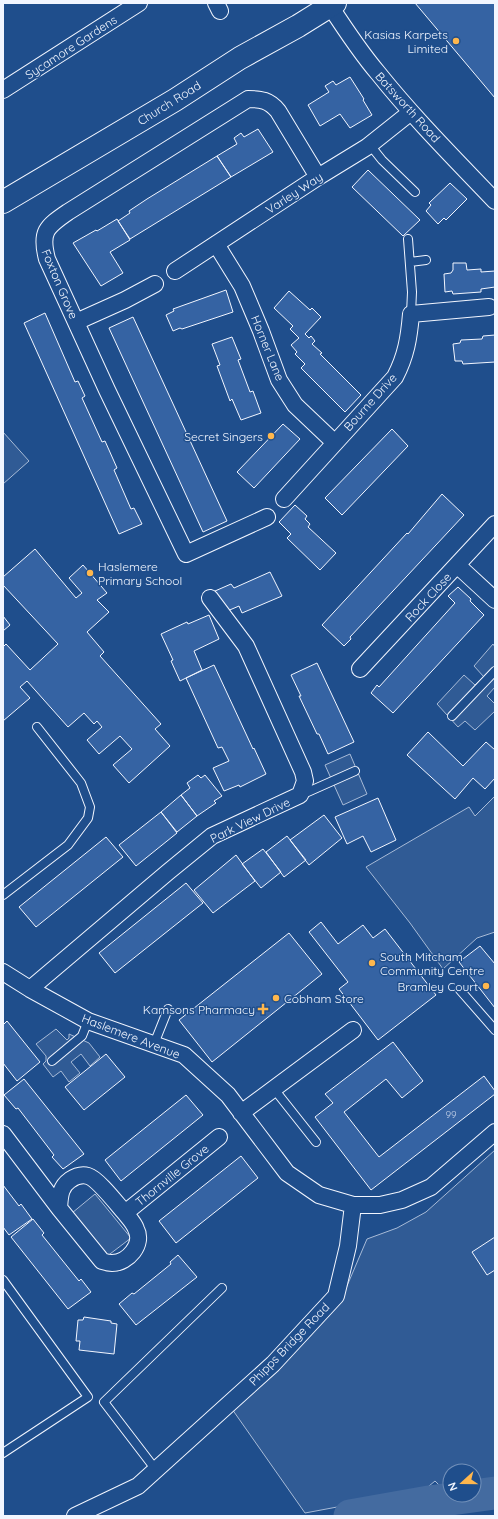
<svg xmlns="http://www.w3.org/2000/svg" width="498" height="1519" viewBox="0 0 498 1519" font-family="Quicksand,sans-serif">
	<rect width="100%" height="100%" fill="#1f4e8c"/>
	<path fill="#305b95" stroke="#a8bbd7" d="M3 432 29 461 3 484Z
		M493 644 495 647V687L487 696 495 704V711L475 730 465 721 458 727 437 704 464 675 475 685 484 677 474 666Z
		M350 754 367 794 343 805 325 765Z
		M495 796V932L477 938 443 969 410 923 366 867 469 807 475 816Z
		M56 1029 67 1040 69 1038V1034L89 1043 100 1057 90 1066 81 1054 71 1062 80 1073 69 1082 61 1071 53 1077 43 1064 46 1061V1056L36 1044Z
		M495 1150V1481L474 1484V1471H450V1487L438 1489 440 1486 435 1481 423 1491 305 1513 232 1409 341 1300 367 1239 397 1228 426 1212Z
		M95 1194 131 1238 106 1257 72 1213Z"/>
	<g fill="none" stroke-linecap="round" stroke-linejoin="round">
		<path stroke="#446ba0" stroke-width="33" d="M350 1516 429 1502 495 1493"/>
	</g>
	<path fill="#3563a3" stroke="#f2f6ff" d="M415 3H495V98Z
		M350 77 364 99 363 100 372 115 350 128 340 114 320 126 308 105 329 92 325 86 333 81 336 85Z
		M258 129 273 152 231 177 217 156 237 144 234 138 241 133 244 137Z
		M217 156 231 177 130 239 118 221 130 213 129 211 147 199Z
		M368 170 420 220 403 236 352 187Z
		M450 183 467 199 446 220 444 218 438 224 426 211 431 205 429 203Z
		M117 219 130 240 110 252 123 273 101 286 73 243 96 230 97 231Z
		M453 263H466L467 270 481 269V272L495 271V287L481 289V292L453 294 452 291 445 292 444 274 451 273 453 270Z
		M226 290 233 312 182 329 180 328 173 331 166 315 174 311 173 309Z
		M289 291 310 310 312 308 321 317 305 334 309 338 311 336 315 341 312 344 322 353 320 354 361 395 345 412 301 368 305 364 295 354 297 352 291 345 299 338 290 329 293 326 274 308Z
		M45 313 75 382 78 381 85 396 82 398 102 442 105 441 117 468 114 470 131 509 134 508 142 524 119 534 24 323Z
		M133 317 227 521 203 532 109 328Z
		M495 335V362L463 364 462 361H455L453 344 460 343 461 340 482 339 483 336Z
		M232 337 241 359 238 360 250 392 253 391 261 413 241 420 232 399 230 401 217 366 220 365 212 344Z
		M283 424 300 439 254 488 237 472Z
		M392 429 408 446 342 515 325 498Z
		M442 494 464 515 350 637 351 639 344 646 322 625 407 533 408 534Z
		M295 505 307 516 305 519 310 524 308 527 336 553 320 570 287 538 291 534 279 522Z
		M35 549 76 598 82 593 69 578 83 565 107 593 97 600 109 612 87 632 104 652 100 656 161 724 155 729 170 746 129 783 113 765 132 749 120 736 99 754 87 740 102 727 97 721 94 724 84 713 68 727 27 681 20 687 30 698 3 721V647L6 644 30 670 58 644 3 585V577Z
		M270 572 282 596 242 613 239 606 225 612 215 591 231 584 234 588Z
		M458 587 471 599 470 601 484 615 393 713 371 693 377 685 379 687 455 603 448 596Z
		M209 615 219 639 194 651 202 670 180 681 171 661 173 660 161 634 187 622 188 624Z
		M3 616 10 625 3 631Z
		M317 663 354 742 328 754 319 734H317L299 696H301L291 675Z
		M214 665 253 749 254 748 266 774 240 787 239 785 224 791 213 768 229 761 222 747 218 748 186 678Z
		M428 732 463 766 486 742 495 750V778L485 789 473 778 455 799 407 755Z
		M198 775 201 778 205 775 222 796 214 801 216 803 197 816 181 795 190 788 187 783Z
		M181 795 197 816 177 832 161 812Z
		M378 798 396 840 371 852 363 836 347 844 335 817Z
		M161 812 177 833 136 866 119 845Z
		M324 815 342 838 309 865 290 840Z
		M287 836 306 860 284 877 266 852Z
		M106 837 123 857 36 927 19 907Z
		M263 849 281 872 261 888 242 864Z
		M236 855 255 881 213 913 194 890Z
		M186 883 203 903 115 973 99 953Z
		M321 922 338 944 363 925 373 938 385 929 436 995 378 1040 339 989 348 982 309 932Z
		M289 933 322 974 212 1062 179 1020Z
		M480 946 495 964V1008L459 962Z
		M7 1021 40 1062 17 1081 3 1063V1025Z
		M393 1042 423 1081 402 1098 386 1079 344 1112 379 1157 484 1076 495 1091V1094L371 1190 315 1117 333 1103 325 1094Z
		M106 1054 125 1077 84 1110 65 1087Z
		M24 1079 84 1154 63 1169 52 1157 54 1155 18 1108 16 1109 4 1095Z
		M186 1095 203 1115 121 1181 105 1160Z
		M241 1156 258 1178 176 1243 159 1221Z
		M3 1185 19 1206 21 1204 32 1219 9 1235 3 1227Z
		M33 1219 44 1233 42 1235 79 1281 81 1279 91 1292 68 1309 11 1237Z
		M495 1237V1270L487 1275 472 1252Z
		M178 1255 197 1277 136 1325 119 1304 132 1293 134 1294 171 1264 170 1262Z
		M84 1317 111 1321V1323L117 1324 114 1354 79 1350 80 1341H76L78 1320H83Z"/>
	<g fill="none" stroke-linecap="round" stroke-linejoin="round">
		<defs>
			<path id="lane" d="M370 145 382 160 415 192
				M408 239 412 292 411 314
				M410 262 426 260
				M452 716 495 671
				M301 795 355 771
				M3 895 68 845 88 818 90 807 81 783 37 727
				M460 990 495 1030
				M154 1044 168 1009
				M52 1061 82 1036 88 1021
				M274 1089 316 1142
				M3 1280 88 1397 3 1453
				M156 1470 104 1402 222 1288"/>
			<path id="street" d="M216 3 220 11
				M330 6C345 29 360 52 378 73 414 118 455 159 495 201
				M3 90 139 3
				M216 244 242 286 261 331 279 380 295 405 334 442
				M175 271 318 177 367 147 411 112
				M76 322 125 300 155 284
				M284 499 395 377C406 356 409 338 411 314L489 307
				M267 517 186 554 107 390 47 259C40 232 46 227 68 212L248 99C261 99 269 100 278 111L318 177
				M457 565 495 600
				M360 669 495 524
				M3 972 30 989 88 1021 184 1055 228 1095 287 1173 319 1195 353 1205H380L402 1200 431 1187 495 1132
				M30 989 168 872 212 836 300 795 305 781 303 772 246 646 210 598
				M241 1113 353 1030
				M3 1134 59 1208
				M125 1213C117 1204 98 1179 88 1176 81 1174 76 1176 70 1180 60 1187 60 1196 59 1208L102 1261C105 1262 109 1263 112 1263 128 1263 144 1244 136 1229 134 1223 129 1218 125 1213L219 1137
				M75 1516 138 1486 273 1364 336 1296 348 1246 353 1205"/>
			<path id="secondary" d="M3 202 175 100 240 58 298 26 335 3"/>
		</defs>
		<use href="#lane" stroke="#f2f6ff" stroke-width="10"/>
		<use href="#street" stroke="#f2f6ff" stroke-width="18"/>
		<use href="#secondary" stroke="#f2f6ff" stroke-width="24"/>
		<use href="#lane" stroke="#1f4e8c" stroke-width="8"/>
		<use href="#street" stroke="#1f4e8c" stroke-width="16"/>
		<use href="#secondary" stroke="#1f4e8c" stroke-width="22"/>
	</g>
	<g fill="#ffb74d" stroke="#1f4e8c" stroke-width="1.5">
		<circle cx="456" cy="41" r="4"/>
		<circle cx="271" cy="436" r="4"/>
		<circle cx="90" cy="573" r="4"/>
		<circle cx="372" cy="963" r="4"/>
		<circle cx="486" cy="986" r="4"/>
		<circle cx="276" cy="998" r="4"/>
		<path d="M261 1003h4v4h4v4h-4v4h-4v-4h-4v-4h4z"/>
	</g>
	<g text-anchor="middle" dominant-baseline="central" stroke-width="3" stroke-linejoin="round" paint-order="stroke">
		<g font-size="10" fill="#c3d1e8">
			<text x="451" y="1114">99</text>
		</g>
		<g font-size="12" fill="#f2f6ff" stroke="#1f4e8c" text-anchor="end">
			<text x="448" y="34">Kasias Karpets<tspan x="448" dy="14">Limited</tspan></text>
			<text x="263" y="436">Secret Singers</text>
			<text x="98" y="566" text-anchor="start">Haslemere<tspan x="98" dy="14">Primary School</tspan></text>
			<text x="380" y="956" text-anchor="start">South Mitcham<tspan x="380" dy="14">Community Centre</tspan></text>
			<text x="478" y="986">Bramley Court</text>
			<text x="284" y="998" text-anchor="start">Cobham Store</text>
			<text x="255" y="1009">Kamsons Pharmacy</text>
		</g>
		<g font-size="12" fill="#f2f6ff" stroke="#1f4e8c">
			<text transform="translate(71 47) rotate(-33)">Sycamore Gardens</text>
			<text transform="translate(169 103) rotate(-32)">Church Road</text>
			<text transform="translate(408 107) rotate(48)">Batsworth Road</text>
			<text transform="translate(294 193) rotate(-33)">Varley Way</text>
			<text transform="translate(60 284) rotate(67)">Foxton Grove</text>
			<text transform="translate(268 348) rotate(68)">Horner Lane</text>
			<text transform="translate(370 402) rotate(-48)">Bourne Drive</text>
			<text transform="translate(428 597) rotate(-47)">Rock Close</text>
			<text transform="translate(250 820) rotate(-26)">Park View Drive</text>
			<text transform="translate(131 1036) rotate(21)">Haslemere Avenue</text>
			<text transform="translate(172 1175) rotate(-39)">Thornville Grove</text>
			<text transform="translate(289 1344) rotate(-46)">Phipps Bridge Road</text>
		</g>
	</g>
	<rect width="498" height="1519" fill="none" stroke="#f2f6ff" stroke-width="8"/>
	<g transform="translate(462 1483) rotate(249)"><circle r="19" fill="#1f4e8c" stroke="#7391ba"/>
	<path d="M0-3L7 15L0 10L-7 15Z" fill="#ffb74d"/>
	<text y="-6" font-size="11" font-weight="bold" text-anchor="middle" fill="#f2f6ff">N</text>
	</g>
</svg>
